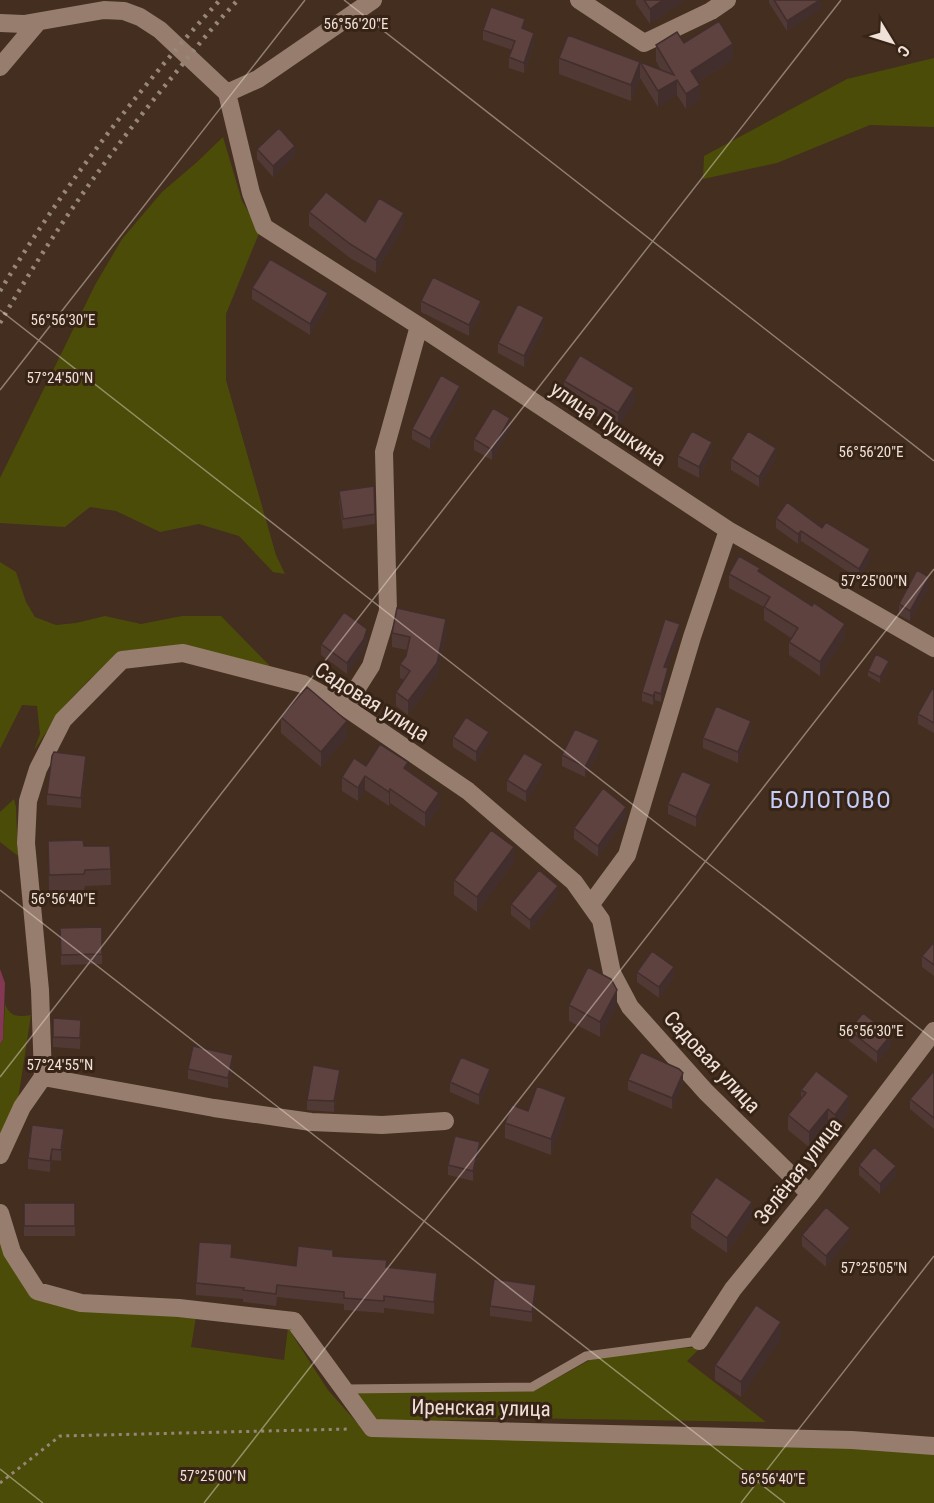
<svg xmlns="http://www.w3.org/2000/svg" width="934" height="1503" viewBox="0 0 934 1503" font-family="'Roboto Condensed',sans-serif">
	<rect width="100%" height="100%" fill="#432e1f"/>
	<path fill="#4b4c08" d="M934 58V127L870 125 777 163 703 179 704 156 847 79Z
		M223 137 242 201 260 231 226 314V380L276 555 285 574 273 572 239 536 199 524 160 532 116 511 90 507 65 527 0 523V478L95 285 122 239 162 192 197 162Z
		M0 562 16 572 26 602 35 617 56 625 76 623 105 616 141 624 182 616H221L270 666 178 646 123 651 90 679 66 704 34 750 40 734 37 706 22 705 0 749Z
		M14 799 16 807 18 856 0 842V812Z
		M5 1004C10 1017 18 1017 31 1015L17 1106 0 1142V1044L3 1039Z
		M0 1236 34 1296 197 1311 191 1347 284 1360 288 1328 328 1390 367 1434 934 1447V1503H0Z
		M701 1347 687 1361 766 1422 516 1418 374 1423 350 1392 534 1391 590 1360 642 1351Z"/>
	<path fill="#833854" d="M0 969 5 983 3 1039 0 1044Z"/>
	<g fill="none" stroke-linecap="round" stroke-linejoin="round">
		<path stroke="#978579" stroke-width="3" stroke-dasharray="3 4.5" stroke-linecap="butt" d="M0 1483 60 1436 349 1429"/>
		<path stroke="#967d6d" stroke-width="9" d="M345 1389 532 1387 586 1356 699 1341"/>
		<path stroke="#967d6d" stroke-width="18" d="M579 0 644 43 711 11 727 0
			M0 23 24 24 104 10 124 11 140 17 160 30 227 93 251 193 264 227 419 326 728 530 934 648
			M0 67 38 22
			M227 93 258 79 373 0
			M345 707 371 666 388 611 384 452 419 326
			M591 904 627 855 692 637 728 530
			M43 1077 214 1108 311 1122 382 1125 445 1121
			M0 1155 22 1107 43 1077 40 990 26 843 28 801 38 769 63 720 122 660 183 653 303 684 345 707 468 791 574 882 601 920 612 973 630 1007 706 1092 810 1194
			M0 1213 12 1252 37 1291 81 1303 179 1308 294 1321 372 1428 852 1440 934 1446
			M699 1341 733 1289 810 1194 934 1031"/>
		<path stroke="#97867a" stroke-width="4.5" stroke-dasharray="3 6" stroke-linecap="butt" d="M0 291C63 187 138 89 220 0
			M0 323C50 236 108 154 173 76 194 50 215 24 238 0"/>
	</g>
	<path fill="#513936" d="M636 0H685L650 24 636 4Z
		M769 0H821V9L787 31 769 3Z
		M483 30H525L534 43 524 73 509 68V57L512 50 483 40Z
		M684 43 733 60 698 82 700 100 686 109 677 95 658 107 640 78V62L661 70 656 61V45Z
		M559 58 640 78 631 101 559 74Z
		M257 149 295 156 273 177 257 159Z
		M309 212 365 222 404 226 376 273 350 258 309 226Z
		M252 288 328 304 310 335 252 299Z
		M421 301 481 311 469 336 421 312Z
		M544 328 524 367 498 353V343Z
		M564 381 634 403 618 429 564 396Z
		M460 396 430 449 412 439V429Z
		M510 429 492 460 474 450V439Z
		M712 453 699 478 678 467V456Z
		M776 458 759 487 731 470V459Z
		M374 486 375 524 343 529 339 502V491Z
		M776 518 822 528 870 560 859 579 801 541 798 544 776 528Z
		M760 572 845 637 820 676 789 655V642L791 638 764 620V607L729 588V574Z
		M929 587 910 621 899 615V604Z
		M392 633H446L437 676 408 715 396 706V692L404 680 400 678V664L406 656 407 650 392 647Z
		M680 633 667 668 668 677 661 702 655 700 653 705 642 701V692Z
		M367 640 364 650 347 674 321 655V644Z
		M889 666 880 683 868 676V671Z
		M934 690V733L918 724V714Z
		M281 717 347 737 321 767 281 733Z
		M751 731 738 763 703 748V738Z
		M453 737 489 743 476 762 453 747Z
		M599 751 585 777 562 766V755Z
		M86 766 81 808 47 805V794Z
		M366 766 408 771 439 807 425 827 390 803 389 806 365 790 358 801 342 791V777Z
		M543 775 526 802 507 791V780Z
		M711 794 696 827 668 814V804Z
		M626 818 598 857 574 839V828Z
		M48 841 84 846H110L111 885 85 886 84 890 49 891Z
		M514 862 477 912 454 895V880Z
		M558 896 530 930 511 915V904Z
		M102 927V964L61 965 60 928Z
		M934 942V976L922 967V956Z
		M637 972 674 977 659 998 637 982Z
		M569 1005 617 1006 600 1037 569 1021Z
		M53 1018 81 1030 80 1049 53 1047Z
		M849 1030 891 1046 877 1063 849 1041Z
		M233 1066 228 1088 188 1079V1069Z
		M934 1073V1129L910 1109V1099Z
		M340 1080 334 1112 307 1110V1100Z
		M490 1080 479 1105 450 1092V1082Z
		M628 1080 683 1083 672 1109 628 1090Z
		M801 1090 849 1111 835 1130 828 1125 809 1147 788 1130V1115L801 1098Z
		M528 1111 566 1112 551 1155 505 1138V1123Z
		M64 1140 61 1161 52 1160 50 1172 28 1169V1158Z
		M480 1153 473 1181 448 1175V1165Z
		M859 1165 896 1176 880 1194 859 1175Z
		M24 1203H75V1236H24Z
		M691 1213 752 1217 727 1253 691 1228Z
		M802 1235 850 1238 826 1267 802 1246Z
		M333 1256 387 1267 437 1285 434 1314 384 1308V1313L344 1310V1304L277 1297 276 1306 243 1302V1299L196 1295V1283L232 1257 296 1266Z
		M536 1296 532 1322 490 1316V1306Z
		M781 1338 741 1397 715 1380V1365Z"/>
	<path fill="#422e2c" d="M663 0H685L650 24V9Z
		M820 0H821V9L787 31V21Z
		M525 19V29L522 28Z
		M534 33V43L524 73V63Z
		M733 44V60L691 86V71Z
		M640 62V78L631 101V85Z
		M677 80V95L658 107V91Z
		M700 85V100L686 109V94Z
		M295 146V156L273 177V166Z
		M404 213V226L376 273V260Z
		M328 293V304L310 335V324Z
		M481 301V311L469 336V325Z
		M544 317V328L524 367V356Z
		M460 386V396L430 449V439Z
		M634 388V403L618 429V413Z
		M510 418V429L492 460V450Z
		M712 442V453L699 478V467Z
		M776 448V458L759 487V477Z
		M801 531V541L798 544V534Z
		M870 549V560L859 579V569Z
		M929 577V587L910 621V611Z
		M446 619V633L437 676 408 715V701Z
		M680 624V633L664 676V667Z
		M845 624V637L820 676V662Z
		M367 629V640L364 650 347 674V663Z
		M889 661V666L880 683V677Z
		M668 668V677L661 702V694Z
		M655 692V700L653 705V696Z
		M347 721V737L321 767V752Z
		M751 721V731L738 763V752Z
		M489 732V743L476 762V752Z
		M599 740V751L585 777V767Z
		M86 756V766L81 808V798Z
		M408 762V776L404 768Z
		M543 764V775L526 802V792Z
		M365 776V790L358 801V788Z
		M711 784V794L696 827V817Z
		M390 789V803L389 806V792Z
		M439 793V807L425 827V813Z
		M626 807V818L598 857V846Z
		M514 847V862L477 912V897Z
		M558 886V896L530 930V920Z
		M674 967V977L659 998V987Z
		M617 990V1006L600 1037V1022Z
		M891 1035V1046L877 1063V1052Z
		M233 1055V1066L228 1088V1078Z
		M490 1069V1080L479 1105V1095Z
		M340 1070V1080L334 1112V1101Z
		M683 1073V1083L672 1109V1098Z
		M849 1096V1111L835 1130V1115Z
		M566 1097V1112L551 1155V1139Z
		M828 1109V1125L809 1147V1132Z
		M64 1129V1140L61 1161V1150Z
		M480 1142V1153L473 1181V1171Z
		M52 1149V1160L50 1172V1161Z
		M896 1166V1176L880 1194V1184Z
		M752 1202V1217L727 1253V1238Z
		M850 1228V1238L826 1267V1256Z
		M437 1273V1285L434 1314V1302Z
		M536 1285V1296L532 1322V1312Z
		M781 1322V1338L741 1397V1382Z"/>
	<path fill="#5e423f" stroke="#422e2c" stroke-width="1.5" d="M644 0H663L650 9Z
		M774 0H820L787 21Z
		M491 7 525 19 522 28 534 33 524 63 509 57 515 41 483 30Z
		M719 21 733 44 691 71 700 85 686 94 677 80 658 91 640 62 674 75 656 45 677 32 684 43Z
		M568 35 640 62 631 85 559 58Z
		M279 128 295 146 273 166 257 149Z
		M326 192 365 222 379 198 404 213 376 260 350 244 309 212Z
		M270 259 328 293 310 324 252 288Z
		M433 277 481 301 469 325 421 301Z
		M518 304 544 317 524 356 498 343Z
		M580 355 634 388 618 413 564 381Z
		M441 375 460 386 430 439 412 429Z
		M493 408 510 418 492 450 474 439Z
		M692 431 712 442 699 467 678 456Z
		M748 431 776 448 759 477 731 459Z
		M374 486 375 514 343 519 339 491Z
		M787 502 822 528 826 522 870 549 859 569 801 531 798 534 776 518Z
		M739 556 760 568 758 571 812 606 814 603 845 624 820 662 789 642 798 628 764 607 770 597 729 574Z
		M917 570 929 577 910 611 899 604Z
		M397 608 446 619 437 663 408 701 396 692 410 671 400 664 406 656 410 637 392 633Z
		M344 612 367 629 364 639 347 663 321 644Z
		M665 619 680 624 664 667 668 668 661 694 655 692 653 696 642 692Z
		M876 654 889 661 880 677 868 671Z
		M307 687 347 721 321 752 281 717Z
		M932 689 934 690V723L918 714Z
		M716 706 751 721 738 752 703 738Z
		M466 717 489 732 476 752 453 737Z
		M575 729 599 740 585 767 562 755Z
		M380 744 408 762 404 768 439 793 425 813 390 789 389 792 365 776 358 788 342 777 354 758 366 766Z
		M54 752 86 756 81 798 47 794 52 756Z
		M524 753 543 764 526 792 507 780Z
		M682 771 711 784 696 817 668 804Z
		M603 788 626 807 598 846 574 828Z
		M491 830 514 847 477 897 454 880Z
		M83 840 84 846H110L111 869 85 870 84 874 49 875 48 841Z
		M539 870 558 886 530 920 511 904Z
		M102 927V954L61 955 60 928Z
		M934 942V965L922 956Z
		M652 951 674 967 659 987 637 972Z
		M588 967 611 979 617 990 600 1022 569 1005Z
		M863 1013 891 1035 877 1052 849 1030Z
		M53 1018 81 1020 80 1038 53 1037Z
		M193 1046 233 1055 228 1078 188 1069Z
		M641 1052 679 1069 683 1073 672 1098 628 1080Z
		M461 1057 490 1069 479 1095 450 1082Z
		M313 1065 340 1070 334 1101 307 1100Z
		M816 1071 849 1096 835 1115 828 1109 809 1132 788 1115 806 1093 801 1090Z
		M933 1072 934 1073V1118L910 1099Z
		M537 1086 566 1097 551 1139 505 1123 512 1105 528 1111Z
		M32 1125 64 1129 61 1150 52 1149 50 1161 28 1158Z
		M455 1136 480 1142 473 1171 448 1165Z
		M874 1147 896 1166 880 1184 859 1165Z
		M716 1177 752 1202 727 1238 691 1213Z
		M24 1203H75V1226H24Z
		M826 1207 850 1228 826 1256 802 1235Z
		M199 1242 232 1244 231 1257 296 1266 298 1246 333 1250V1256L387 1260 386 1267 437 1273 434 1302 384 1296V1301L344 1298V1292L277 1285 276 1294 243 1290 244 1288 196 1283Z
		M494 1279 536 1285 532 1312 490 1306Z
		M756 1305 781 1322 741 1382 715 1365Z"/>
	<path fill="none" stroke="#efe1d8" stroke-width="1.5" stroke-opacity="0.45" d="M344 0 934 461M0 310 934 1040M0 390 305 0M0 890 785 1503M0 1077 841 0M0 1469 43 1503M204 1503 934 569M741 1503 934 1256"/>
	<g text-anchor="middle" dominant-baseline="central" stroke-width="6" stroke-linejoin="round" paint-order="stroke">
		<g font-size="21" fill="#efe1d8" stroke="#382416">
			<text transform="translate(608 424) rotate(34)">улица Пушкина</text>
			<text transform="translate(372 702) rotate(32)">Садовая улица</text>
			<text transform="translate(712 1062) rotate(47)">Садовая улица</text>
			<text transform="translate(798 1171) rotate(-52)">Зелёная улица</text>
			<text transform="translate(481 1408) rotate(1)">Иренская улица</text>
		</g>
		<g font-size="24" letter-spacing="1.5" fill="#c4cef8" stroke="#382416">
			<text x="831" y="800">БОЛОТОВО</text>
		</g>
	</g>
	<g font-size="15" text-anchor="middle" fill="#efe1d8" stroke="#382416" stroke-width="6" stroke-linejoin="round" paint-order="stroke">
		<text x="356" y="29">56°56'20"E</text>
		<text x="63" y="325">56°56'30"E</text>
		<text x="60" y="383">57°24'50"N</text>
		<text x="871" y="457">56°56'20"E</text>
		<text x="874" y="586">57°25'00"N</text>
		<text x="63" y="904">56°56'40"E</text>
		<text x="871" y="1036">56°56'30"E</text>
		<text x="60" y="1070">57°24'55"N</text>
		<text x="874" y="1273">57°25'05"N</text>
		<text x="213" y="1481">57°25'00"N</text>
		<text x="773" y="1484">56°56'40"E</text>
	</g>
	<g transform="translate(892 42) rotate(128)" stroke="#382416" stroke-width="4.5" paint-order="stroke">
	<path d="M0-4.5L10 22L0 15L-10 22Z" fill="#efe1d8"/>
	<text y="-9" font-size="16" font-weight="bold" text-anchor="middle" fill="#efe1d8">С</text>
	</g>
</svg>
